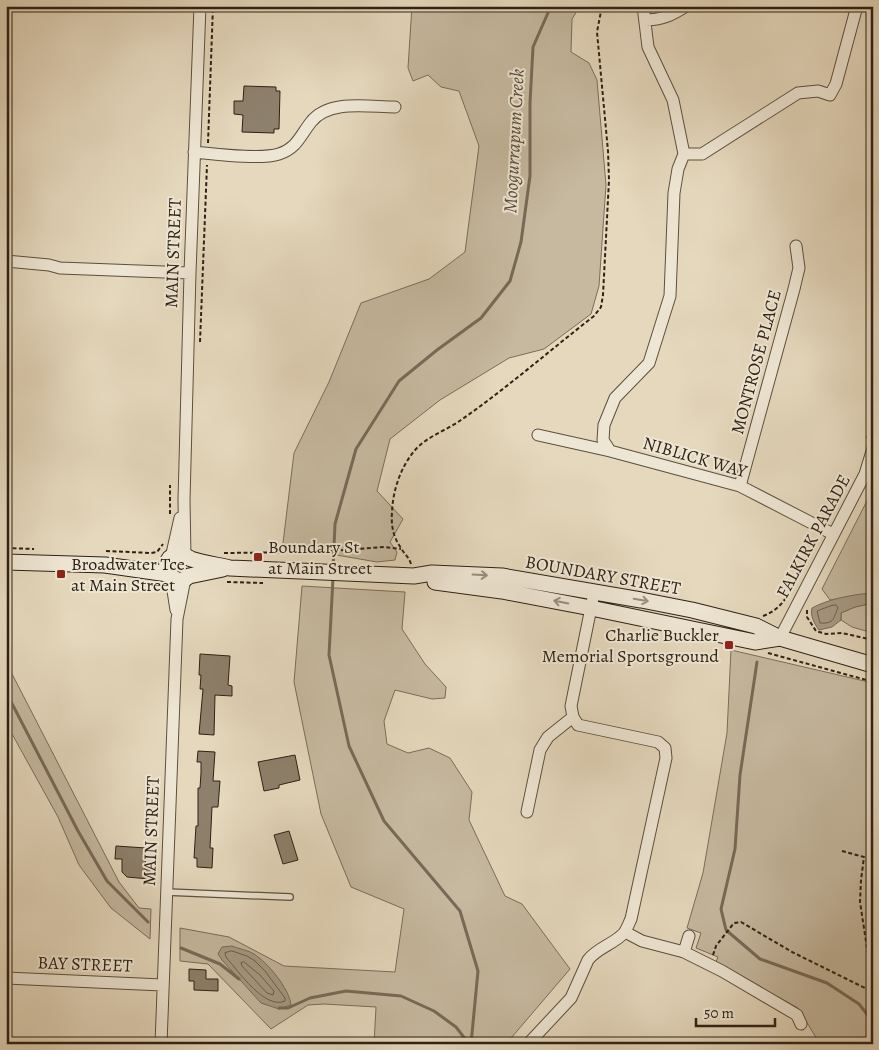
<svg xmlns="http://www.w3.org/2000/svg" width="879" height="1050" viewBox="0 0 879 1050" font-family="Alegreya,serif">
	<rect width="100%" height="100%" fill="#e5d8bd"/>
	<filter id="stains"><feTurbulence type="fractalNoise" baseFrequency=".004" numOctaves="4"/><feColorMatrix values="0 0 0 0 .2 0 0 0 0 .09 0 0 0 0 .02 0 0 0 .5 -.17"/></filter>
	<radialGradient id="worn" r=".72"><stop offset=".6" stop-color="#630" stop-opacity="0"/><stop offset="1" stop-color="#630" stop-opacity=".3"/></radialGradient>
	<path fill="#c6b9a0" stroke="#7a6d5a" d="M412 6H580L572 19 571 52 589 63 597 80 606 185 599 286 591 314 544 349 509 358 440 400 390 439 377 491 403 519 390 542 397 552 395 560 377 562 290 547 283 543 294 453 329 382 361 303 429 279 465 252 479 146 459 91 441 87 428 75 413 81 408 68Z
		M873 489V593L830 600 822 589Z
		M302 586 405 592 402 629 425 664 446 687 445 698 432 699 395 690 384 721 387 744 408 753 429 748 450 758 472 792 469 820 505 896 522 904 570 969 506 1044H374L376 1007 324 1004 308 1005 271 1029 208 964 180 961V928L229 937 284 966 395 972 404 909 351 887 321 814 294 682Z
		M873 603V633L852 627 841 620V613L855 607Z
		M731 650 873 683V1044H820L798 1008 716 962 718 957 696 948 701 933 687 928 703 873 727 733Z
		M6 658 9 668 119 882 139 908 151 909 150 939 111 908 79 865 58 817 6 723Z"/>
	<path fill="#a79a84" stroke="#776a58" d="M873 593V603L855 607 841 613V620L832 627 819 630C814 623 810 616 812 608 828 599 855 594 873 593Z
		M232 946C239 949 248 950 254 954 268 963 289 988 291 1005L279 1009 261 1003 222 960 218 954 222 947Z"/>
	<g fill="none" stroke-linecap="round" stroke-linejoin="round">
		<path stroke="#6a5e4c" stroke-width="1" d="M836 605 838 608C833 618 835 624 820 623L817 611 830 606Z
			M232 951 247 956 255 961 265 971 285 998V1001C265 1010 238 971 226 957L225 953Z
			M244 962 260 975 274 991 273 995 267 993 242 966 241 963Z"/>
		<path stroke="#776a58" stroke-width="3" d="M333 569 335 524 356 449 399 381 437 350 481 318 510 281 521 242 530 176V103L533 47 551 6
			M333 578 329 655 349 746 384 821 460 911 478 971 471 1044
			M757 662 740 775 735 849 721 909 726 930 760 959 827 983 859 1004 873 1022
			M6 692 78 831 107 881 148 922
			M181 948 220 964 239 979
			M279 1008H288L310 998 346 991 401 996 434 1011 456 1027 469 1044"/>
	</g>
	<path fill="#8d806c" stroke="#2e2115" d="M244 86 276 87V91H280L279 129H274V133L242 132 243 115 234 114V101H243Z
		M200 654 230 656 228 685 232 686V696L215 695 214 735 199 734 203 689H200L201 675H199Z
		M198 751 215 752 213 781H220L218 807H212L210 848H213L212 868 197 867V858H194L196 826H198V788H200L201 773V762H197Z
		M295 755 300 780 279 785V788L264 791 258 762Z
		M289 831 298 860 283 864 274 835Z
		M116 846 146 848 145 869H150L149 879 127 877 122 872V859H115Z
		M189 969 206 970V979H218V991L194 990V981H189Z"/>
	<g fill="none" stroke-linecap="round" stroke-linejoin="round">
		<defs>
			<path id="lane" d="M166 892 290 897"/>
			<path id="street" d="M645 20C662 20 672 15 686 6
				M194 152C215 154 260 160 279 154 297 148 300 136 311 122 329 99 369 107 395 107
				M684 154H702L798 93 818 91 830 95 836 84 857 6
				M6 261 49 265 60 268 190 273
				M538 435 610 451 740 486 833 534
				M610 451 603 440 604 425 615 398 649 363 670 296 674 193 678 169 684 154 673 100 648 47 643 6
				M740 486 794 289 799 268 796 246
				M185 556 184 500 190 273 200 6
				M171 558 180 518
				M171 578 176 610
				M780 638 865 474 873 448
				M527 812 540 750 548 737 573 717
				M625 932 642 941 684 952 722 971 797 1015 801 1024
				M684 952 689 936
				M6 978 162 985
				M161 1044 177 619 185 579
				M528 1044 571 998 588 960C597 948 614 944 624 933 627 929 629 923 631 919L666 758 665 748 658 742 578 725 573 717 571 706 594 593"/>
			<path id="secondary" d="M6 562 105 565 168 574 178 581 185 579 189 576 223 569
				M168 574C164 565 168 554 180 554 184 555 187 557 191 559 203 563 217 565 230 568L414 576 432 573 502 576 641 600 692 610 756 626 780 638 873 665
				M435 582 502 591 591 608 755 642 780 638"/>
		</defs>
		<use href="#lane" stroke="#5c4f3f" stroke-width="8"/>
		<use href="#street" stroke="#5c4f3f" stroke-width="13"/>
		<use href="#secondary" stroke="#2e2115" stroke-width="17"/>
		<path stroke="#2e2115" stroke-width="2" stroke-dasharray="4 2.5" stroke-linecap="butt" d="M208 143 213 6
			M200 342 207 165
			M867 438 873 418
			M170 514V485
			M6 548 34 549
			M106 551 151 553 157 552 163 544
			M224 553 320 552 384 547 401 549
			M411 564C409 557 404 554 401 548 393 537 391 525 392 512 393 489 401 466 416 449 428 436 447 430 461 420 507 388 549 351 594 316L601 307 603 295 609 180 608 151 597 32 602 6
			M227 582 263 583
			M807 610V617L816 631 826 634 842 633 873 640
			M763 616C781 610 789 594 797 578
			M768 653 870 681
			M842 851 864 857 861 880 860 902 873 987
			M713 955 716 946 734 923 741 922 792 952 873 992"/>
		<use href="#lane" stroke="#eee6d4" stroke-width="5.5"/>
		<use href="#street" stroke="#eee6d4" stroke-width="11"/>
		<use href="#secondary" stroke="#eee6d4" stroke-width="15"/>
	</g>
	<defs><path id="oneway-shaft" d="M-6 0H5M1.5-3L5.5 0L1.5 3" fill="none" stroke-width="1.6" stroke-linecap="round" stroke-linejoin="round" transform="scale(1.25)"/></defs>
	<g stroke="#988d7e">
		<use href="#oneway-shaft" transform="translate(480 575) rotate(3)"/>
		<use href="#oneway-shaft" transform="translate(641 600) rotate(10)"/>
		<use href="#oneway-shaft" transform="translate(561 602) rotate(-169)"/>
	</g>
	<g fill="#8f2418" stroke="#eee6d4" stroke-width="2">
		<rect x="253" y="552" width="10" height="10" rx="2.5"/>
		<rect x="56" y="569" width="10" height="10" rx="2.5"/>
		<rect x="724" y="640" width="10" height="10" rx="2.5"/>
	</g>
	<g text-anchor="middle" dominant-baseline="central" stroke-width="4" stroke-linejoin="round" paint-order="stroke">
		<g font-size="18" fill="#2e2115" stroke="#eee6d4">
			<text transform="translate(173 253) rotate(-88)">MAIN STREET</text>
			<text transform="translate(756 362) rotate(-75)">MONTROSE PLACE</text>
			<text transform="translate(695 457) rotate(16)">NIBLICK WAY</text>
			<text transform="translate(813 536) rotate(-62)">FALKIRK PARADE</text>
			<text transform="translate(603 575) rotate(10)">BOUNDARY STREET</text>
			<text transform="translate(151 831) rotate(-88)">MAIN STREET</text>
			<text transform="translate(85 964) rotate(2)">BAY STREET</text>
		</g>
		<g font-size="18" fill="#2e2115" stroke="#eee6d4" text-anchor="start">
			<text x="268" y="547">Boundary St<tspan x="268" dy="21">at Main Street</tspan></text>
			<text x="71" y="564">Broadwater Tce<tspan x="71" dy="21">at Main Street</tspan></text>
			<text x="719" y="635" text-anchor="end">Charlie Buckler<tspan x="719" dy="21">Memorial Sportsground</tspan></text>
		</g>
		<g font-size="19" font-style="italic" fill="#584b3c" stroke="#eee6d4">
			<text transform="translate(514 141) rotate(-87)">Moogurrapum Creek</text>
		</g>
	</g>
	<rect width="879" height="1050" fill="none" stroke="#e5d8bd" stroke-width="25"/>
	<rect x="8" y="8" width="864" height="1035" fill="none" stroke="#2e2115" stroke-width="2.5"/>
	<rect x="12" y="12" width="854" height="1025" fill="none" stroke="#2e2115"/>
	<path d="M696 1018v8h79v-8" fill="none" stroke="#2e2115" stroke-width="2.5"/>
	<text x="704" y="1018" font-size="15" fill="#2e2115" stroke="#eee6d4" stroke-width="4" paint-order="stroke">50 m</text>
	<rect width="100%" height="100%" filter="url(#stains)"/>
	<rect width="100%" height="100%" fill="url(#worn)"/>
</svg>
